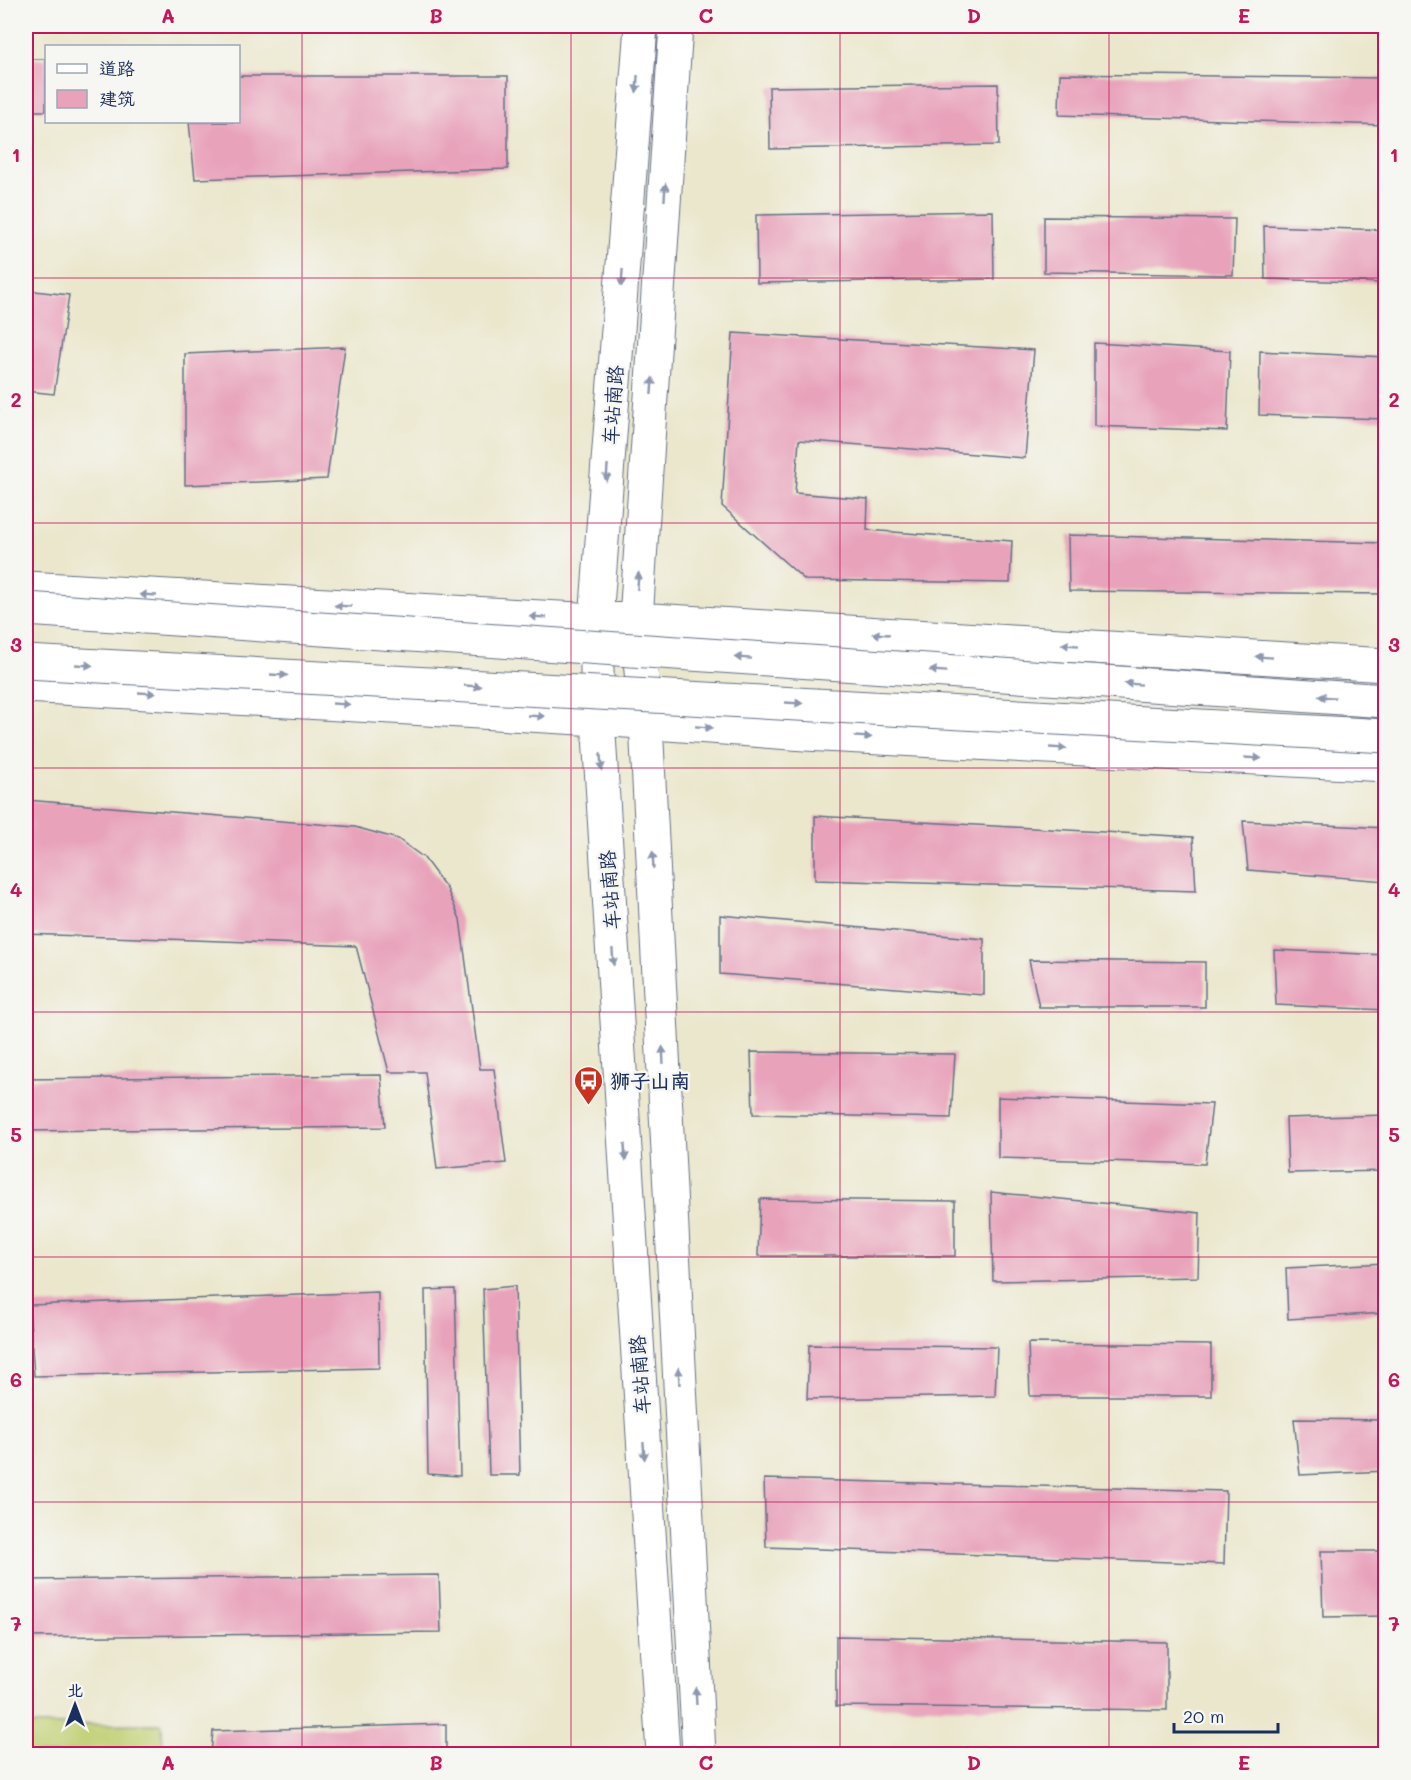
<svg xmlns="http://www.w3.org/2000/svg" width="1411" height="1780" viewBox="0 0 1411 1780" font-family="Mali,'LXGW WenKai TC',sans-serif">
	<rect width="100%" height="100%" fill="#f6f6f2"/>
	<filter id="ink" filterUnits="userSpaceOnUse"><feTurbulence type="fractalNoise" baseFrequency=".0167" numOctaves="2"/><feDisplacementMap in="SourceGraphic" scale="12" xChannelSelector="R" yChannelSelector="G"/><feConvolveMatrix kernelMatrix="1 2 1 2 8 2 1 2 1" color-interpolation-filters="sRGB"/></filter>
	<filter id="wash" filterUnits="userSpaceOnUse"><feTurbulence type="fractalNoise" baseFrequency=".008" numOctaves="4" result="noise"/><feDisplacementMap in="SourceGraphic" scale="24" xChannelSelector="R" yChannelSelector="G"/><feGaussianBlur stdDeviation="1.35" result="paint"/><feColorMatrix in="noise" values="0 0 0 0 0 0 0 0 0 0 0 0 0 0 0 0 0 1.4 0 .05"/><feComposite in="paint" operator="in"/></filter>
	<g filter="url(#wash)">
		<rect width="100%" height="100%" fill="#ebe7cd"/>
		<path fill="#bfcf71" stroke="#6d7f68" stroke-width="1.5" d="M162 1724 163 1754H26V1725Z"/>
		<g id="blocks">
			<path fill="#e8a3bb" d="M26 59H46V111H26Z
				M1060 74 1386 78V125L1059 115Z
				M238 76H508V169L195 179 189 122H238Z
				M998 84 999 145 770 149 769 87Z
				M993 211 994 279 757 283 756 215Z
				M1044 217 1235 219 1233 275 1044 272Z
				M1264 226 1386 230V283L1265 279Z
				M26 290 69 295 54 394 26 391Z
				M733 333 1034 350 1025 458 799 440 795 493 868 499 867 530 1012 541 1010 583 805 580 722 506Z
				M1094 343 1230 351 1227 431 1094 426Z
				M345 347 327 479 185 485V354Z
				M1260 351 1386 357V419L1259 415Z
				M1068 535 1386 543V594L1069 591Z
				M26 800 355 827 398 839 424 858 447 889 460 919 480 1069H494L506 1163 437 1169 425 1072H389L356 946 26 934Z
				M815 816 1193 837 1196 891 815 880Z
				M1243 821 1386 828V881L1248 870Z
				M720 915 984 939V995L720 974Z
				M1274 950 1386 955V1010L1276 1005Z
				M1029 960 1205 962V1007H1039Z
				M751 1052 955 1054 951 1118 753 1114Z
				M381 1075 385 1127 26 1131V1079Z
				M998 1097 1212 1104 1205 1164 998 1158Z
				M1386 1115V1171L1288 1173 1286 1118Z
				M991 1192 1200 1213 1198 1277 993 1281Z
				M760 1199 955 1201V1256H758Z
				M1386 1263V1313L1288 1319 1286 1268Z
				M515 1286 520 1475H489L483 1289Z
				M455 1289 460 1476 428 1474 425 1290Z
				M378 1292 379 1368 34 1376 29 1305Z
				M1028 1343 1211 1345V1396H1030Z
				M809 1345 997 1347 995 1396 807 1399Z
				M1294 1419 1386 1420V1471L1300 1475Z
				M764 1479 1226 1491 1224 1564 766 1547Z
				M1321 1551H1386V1616L1323 1617Z
				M439 1575 441 1632 26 1637V1580Z
				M836 1636 1167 1642V1710L836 1706Z
				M446 1724V1754H211L213 1731Z"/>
		</g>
	</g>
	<g filter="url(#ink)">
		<use href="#blocks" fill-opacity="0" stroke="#646f85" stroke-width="1.5"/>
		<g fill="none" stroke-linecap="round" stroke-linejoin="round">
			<defs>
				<path id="primary" d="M641 26 596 620 598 719 663 1754
					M676 26 636 619 646 723 699 1754
					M26 588 596 620 636 619 1386 665
					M26 686 598 719 805 734 1386 765"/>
			</defs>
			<use href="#primary" stroke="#646f85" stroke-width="35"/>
			<use href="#primary" stroke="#fff" stroke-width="33"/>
			<defs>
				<path id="primary-bridge" d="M26 609 1386 701
					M26 662 1386 736"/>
			</defs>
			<use href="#primary-bridge" stroke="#646f85" stroke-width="35" stroke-linecap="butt"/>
			<use href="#primary-bridge" stroke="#fff" stroke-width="33"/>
		</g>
		<defs><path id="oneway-solid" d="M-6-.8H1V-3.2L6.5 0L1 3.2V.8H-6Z" transform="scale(1.5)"/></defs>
		<g fill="#8d97ae">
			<use href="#oneway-solid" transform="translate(637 84) rotate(94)"/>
			<use href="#oneway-solid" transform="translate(665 192) rotate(-86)"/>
			<use href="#oneway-solid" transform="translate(622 278) rotate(94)"/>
			<use href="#oneway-solid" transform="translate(652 386) rotate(-86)"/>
			<use href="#oneway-solid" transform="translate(607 473) rotate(94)"/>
			<use href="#oneway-solid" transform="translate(638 581) rotate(-86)"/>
			<use href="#oneway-solid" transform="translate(148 595) rotate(-177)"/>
			<use href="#oneway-solid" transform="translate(343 606) rotate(-177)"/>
			<use href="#oneway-solid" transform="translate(538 617) rotate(-177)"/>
			<use href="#oneway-solid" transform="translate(881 634) rotate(-177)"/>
			<use href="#oneway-solid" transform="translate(1070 645) rotate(-176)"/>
			<use href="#oneway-solid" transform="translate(1264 657) rotate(-176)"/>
			<use href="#oneway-solid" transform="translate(743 658) rotate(-176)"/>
			<use href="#oneway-solid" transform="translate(84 665) rotate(3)"/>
			<use href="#oneway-solid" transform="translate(938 671) rotate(-176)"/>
			<use href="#oneway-solid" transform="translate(279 675) rotate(3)"/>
			<use href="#oneway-solid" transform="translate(1133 684) rotate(-176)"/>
			<use href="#oneway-solid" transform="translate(473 686) rotate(3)"/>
			<use href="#oneway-solid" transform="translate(147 693) rotate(3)"/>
			<use href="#oneway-solid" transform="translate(1327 697) rotate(-176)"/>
			<use href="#oneway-solid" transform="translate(794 703) rotate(3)"/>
			<use href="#oneway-solid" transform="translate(341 704) rotate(3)"/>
			<use href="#oneway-solid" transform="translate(536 716) rotate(3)"/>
			<use href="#oneway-solid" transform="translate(704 727) rotate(4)"/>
			<use href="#oneway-solid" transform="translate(863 737) rotate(3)"/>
			<use href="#oneway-solid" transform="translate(1058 748) rotate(3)"/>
			<use href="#oneway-solid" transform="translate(1253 758) rotate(3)"/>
			<use href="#oneway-solid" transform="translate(601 762) rotate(86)"/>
			<use href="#oneway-solid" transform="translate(653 860) rotate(-93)"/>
			<use href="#oneway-solid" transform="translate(613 957) rotate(86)"/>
			<use href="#oneway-solid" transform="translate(663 1055) rotate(-93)"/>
			<use href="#oneway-solid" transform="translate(625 1152) rotate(86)"/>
			<use href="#oneway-solid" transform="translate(679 1376) rotate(-93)"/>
			<use href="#oneway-solid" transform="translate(644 1451) rotate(86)"/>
			<use href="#oneway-solid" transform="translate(696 1696) rotate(-93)"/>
		</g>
	</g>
	<path fill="none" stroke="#c2185b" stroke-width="1.5" stroke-opacity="0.55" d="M302 26V1754M571 26V1754M840 26V1754M1109 26V1754M26 278H1386M26 523H1386M26 768H1386M26 1012H1386M26 1257H1386M26 1502H1386"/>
	<defs>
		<symbol id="bus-pin" viewBox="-11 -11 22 30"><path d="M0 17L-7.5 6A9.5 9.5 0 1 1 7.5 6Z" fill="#c8321e" stroke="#f6f6f2"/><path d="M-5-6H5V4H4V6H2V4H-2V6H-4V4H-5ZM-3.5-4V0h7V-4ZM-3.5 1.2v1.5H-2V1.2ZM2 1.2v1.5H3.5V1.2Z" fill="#fff"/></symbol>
	</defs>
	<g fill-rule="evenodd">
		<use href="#bus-pin" x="572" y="1064" width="33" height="45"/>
	</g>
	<g text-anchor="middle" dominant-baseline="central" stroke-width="5" stroke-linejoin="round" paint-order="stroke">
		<g font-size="20" fill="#1b2f5e" stroke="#f6f6f2">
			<text transform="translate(612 405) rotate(-86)">车站南路</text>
			<text transform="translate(609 890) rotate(-94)">车站南路</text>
			<text transform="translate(639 1375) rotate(-94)">车站南路</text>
		</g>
		<g font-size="20" font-weight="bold" fill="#1b2f5e" stroke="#f6f6f2" text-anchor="start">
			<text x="610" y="1080">狮子山南</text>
		</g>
	</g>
	<rect width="1411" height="1780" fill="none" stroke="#f6f6f2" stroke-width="66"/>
	<rect x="45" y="45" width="195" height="78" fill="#f6f6f2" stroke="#9ea6b7" stroke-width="1.5"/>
	<rect x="57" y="64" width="30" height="9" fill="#ffffff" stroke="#9ea6b7" stroke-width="1.5"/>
	<text x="99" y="75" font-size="18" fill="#1b2f5e">道路</text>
	<rect x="57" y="90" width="30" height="18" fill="#e8a3bb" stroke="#9ea6b7" stroke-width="1.5"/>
	<text x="99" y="105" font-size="18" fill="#1b2f5e">建筑</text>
	<g transform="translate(75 1705)" stroke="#f6f6f2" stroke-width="4.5" paint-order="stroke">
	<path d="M0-4.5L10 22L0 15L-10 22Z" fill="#1b2f5e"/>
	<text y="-9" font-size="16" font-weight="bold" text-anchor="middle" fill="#1b2f5e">北</text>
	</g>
	<path d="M1174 1723v9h104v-9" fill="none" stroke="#1b2f5e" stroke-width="3"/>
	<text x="1183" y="1723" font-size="18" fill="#1b2f5e" stroke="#f6f6f2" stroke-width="4.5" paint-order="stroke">20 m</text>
	<rect x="33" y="33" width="1345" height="1714" fill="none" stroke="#c2185b" stroke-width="2"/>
	<g font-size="20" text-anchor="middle" font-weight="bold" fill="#c2185b">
		<text x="168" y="23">A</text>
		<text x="436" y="23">B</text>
		<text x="706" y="23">C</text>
		<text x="974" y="23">D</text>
		<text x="1244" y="23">E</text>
		<text x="16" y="162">1</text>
		<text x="1394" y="162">1</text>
		<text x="16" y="407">2</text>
		<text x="1394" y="407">2</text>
		<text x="16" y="652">3</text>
		<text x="1394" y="652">3</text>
		<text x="16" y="897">4</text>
		<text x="1394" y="897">4</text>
		<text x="16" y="1142">5</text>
		<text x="1394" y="1142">5</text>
		<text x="16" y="1387">6</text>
		<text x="1394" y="1387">6</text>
		<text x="16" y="1631">7</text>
		<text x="1394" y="1631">7</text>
		<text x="168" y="1770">A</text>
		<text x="436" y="1770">B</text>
		<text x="706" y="1770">C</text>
		<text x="974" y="1770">D</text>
		<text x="1244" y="1770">E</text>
	</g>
</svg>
